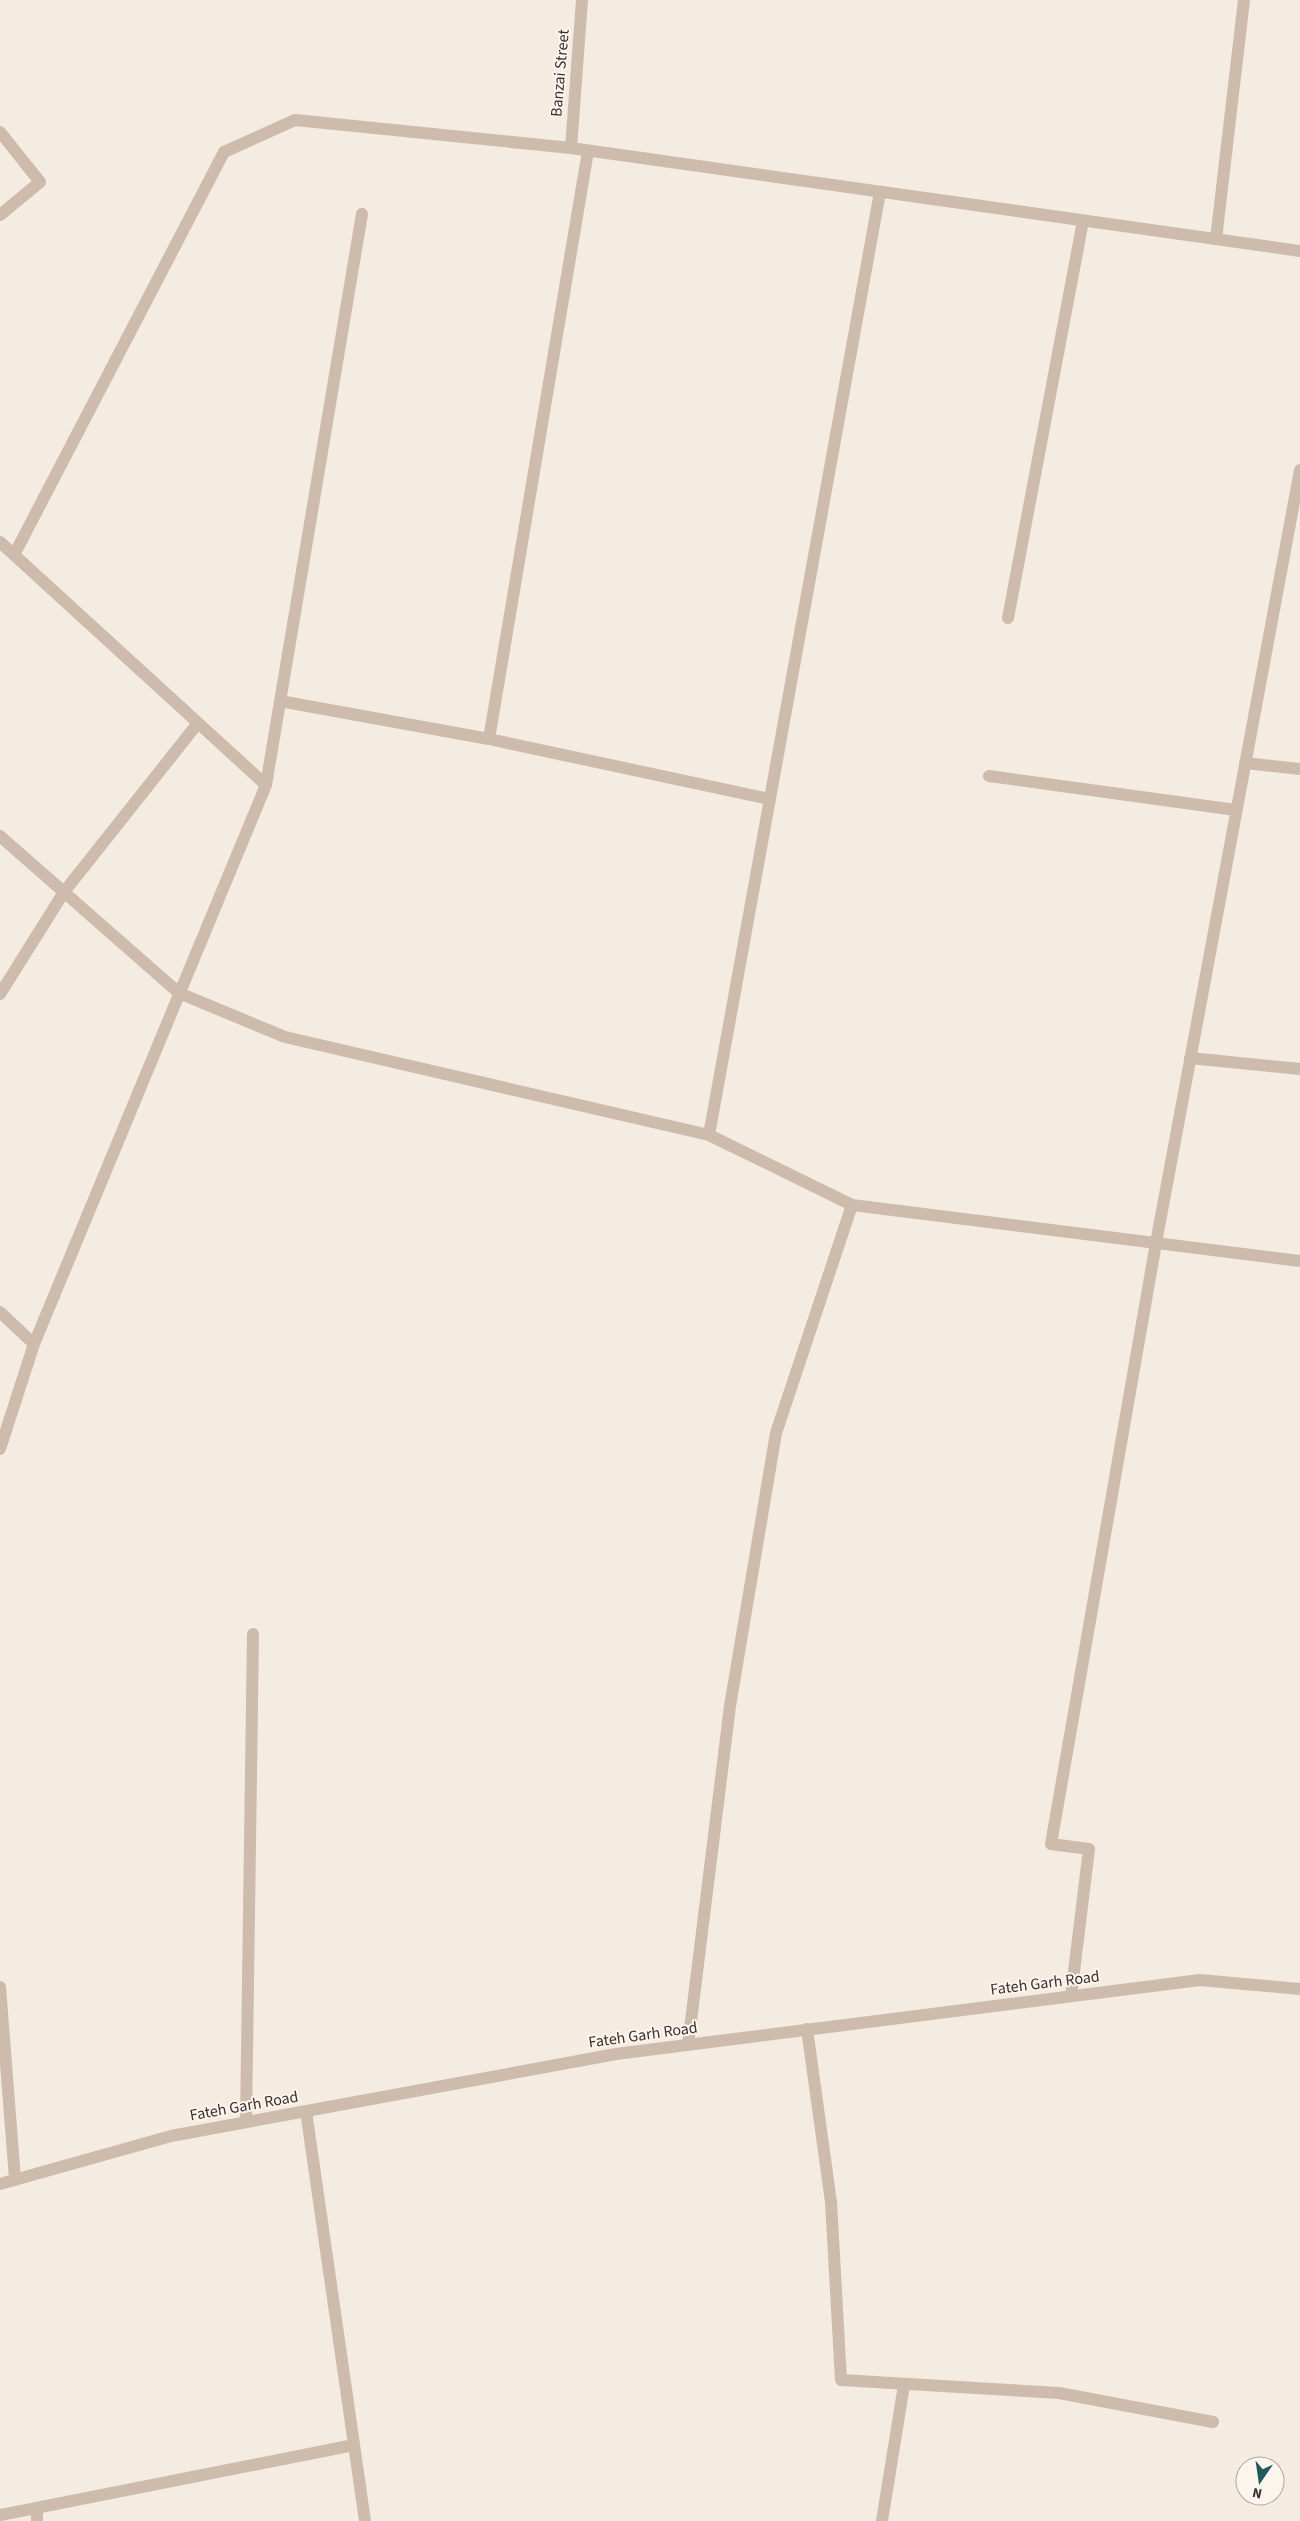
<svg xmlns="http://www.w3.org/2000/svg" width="1300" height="2521" viewBox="0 0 1300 2521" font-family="'Source Sans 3',sans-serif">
	<rect width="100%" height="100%" fill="#f4ebe1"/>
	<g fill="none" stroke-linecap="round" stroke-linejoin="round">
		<path stroke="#cdbbac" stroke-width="12" d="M0 132 40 182 0 215
			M571 148 582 0
			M1216 239 1244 0
			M0 542 266 785
			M14 555 224 152 295 120 571 148 1300 251
			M1008 618 1083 221
			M280 701 489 739 769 799
			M489 739 588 151
			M1245 763 1300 769
			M989 776 1236 810
			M0 836 179 993 285 1037 709 1135
			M0 994 64 892 198 723
			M1190 1058 1300 1069
			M852 1205 1300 1261
			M0 1312 34 1344
			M0 1449 34 1344 266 785 362 214
			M0 1987 15 2179
			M1071 1996 1089 1849 1051 1844 1156 1243 1300 470
			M807 2029 831 2202 841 2380 1059 2393 1213 2422
			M688 2045 730 1706 776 1433 852 1205 709 1135 880 192
			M306 2111 365 2521
			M246 2122 253 1634
			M0 2184 171 2136 616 2054 1200 1980 1300 1989
			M37 2508V2521
			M0 2515 354 2445
			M882 2521 904 2385"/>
	</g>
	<g text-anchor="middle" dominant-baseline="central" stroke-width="4" stroke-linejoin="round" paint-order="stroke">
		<g font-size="16" fill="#3b302b" stroke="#fbf5ee">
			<text transform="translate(560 73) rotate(-85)">Banzai Street</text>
			<text transform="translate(1045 1983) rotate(-7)">Fateh Garh Road</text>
			<text transform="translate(643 2035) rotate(-8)">Fateh Garh Road</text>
			<text transform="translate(244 2106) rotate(-10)">Fateh Garh Road</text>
		</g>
	</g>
	<g transform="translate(1260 2481) rotate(193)"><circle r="24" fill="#fbf5ee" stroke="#aea6a0"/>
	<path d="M0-4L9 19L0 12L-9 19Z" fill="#1f5a5e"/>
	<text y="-8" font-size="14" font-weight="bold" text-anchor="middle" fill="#3b302b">N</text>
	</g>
</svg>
